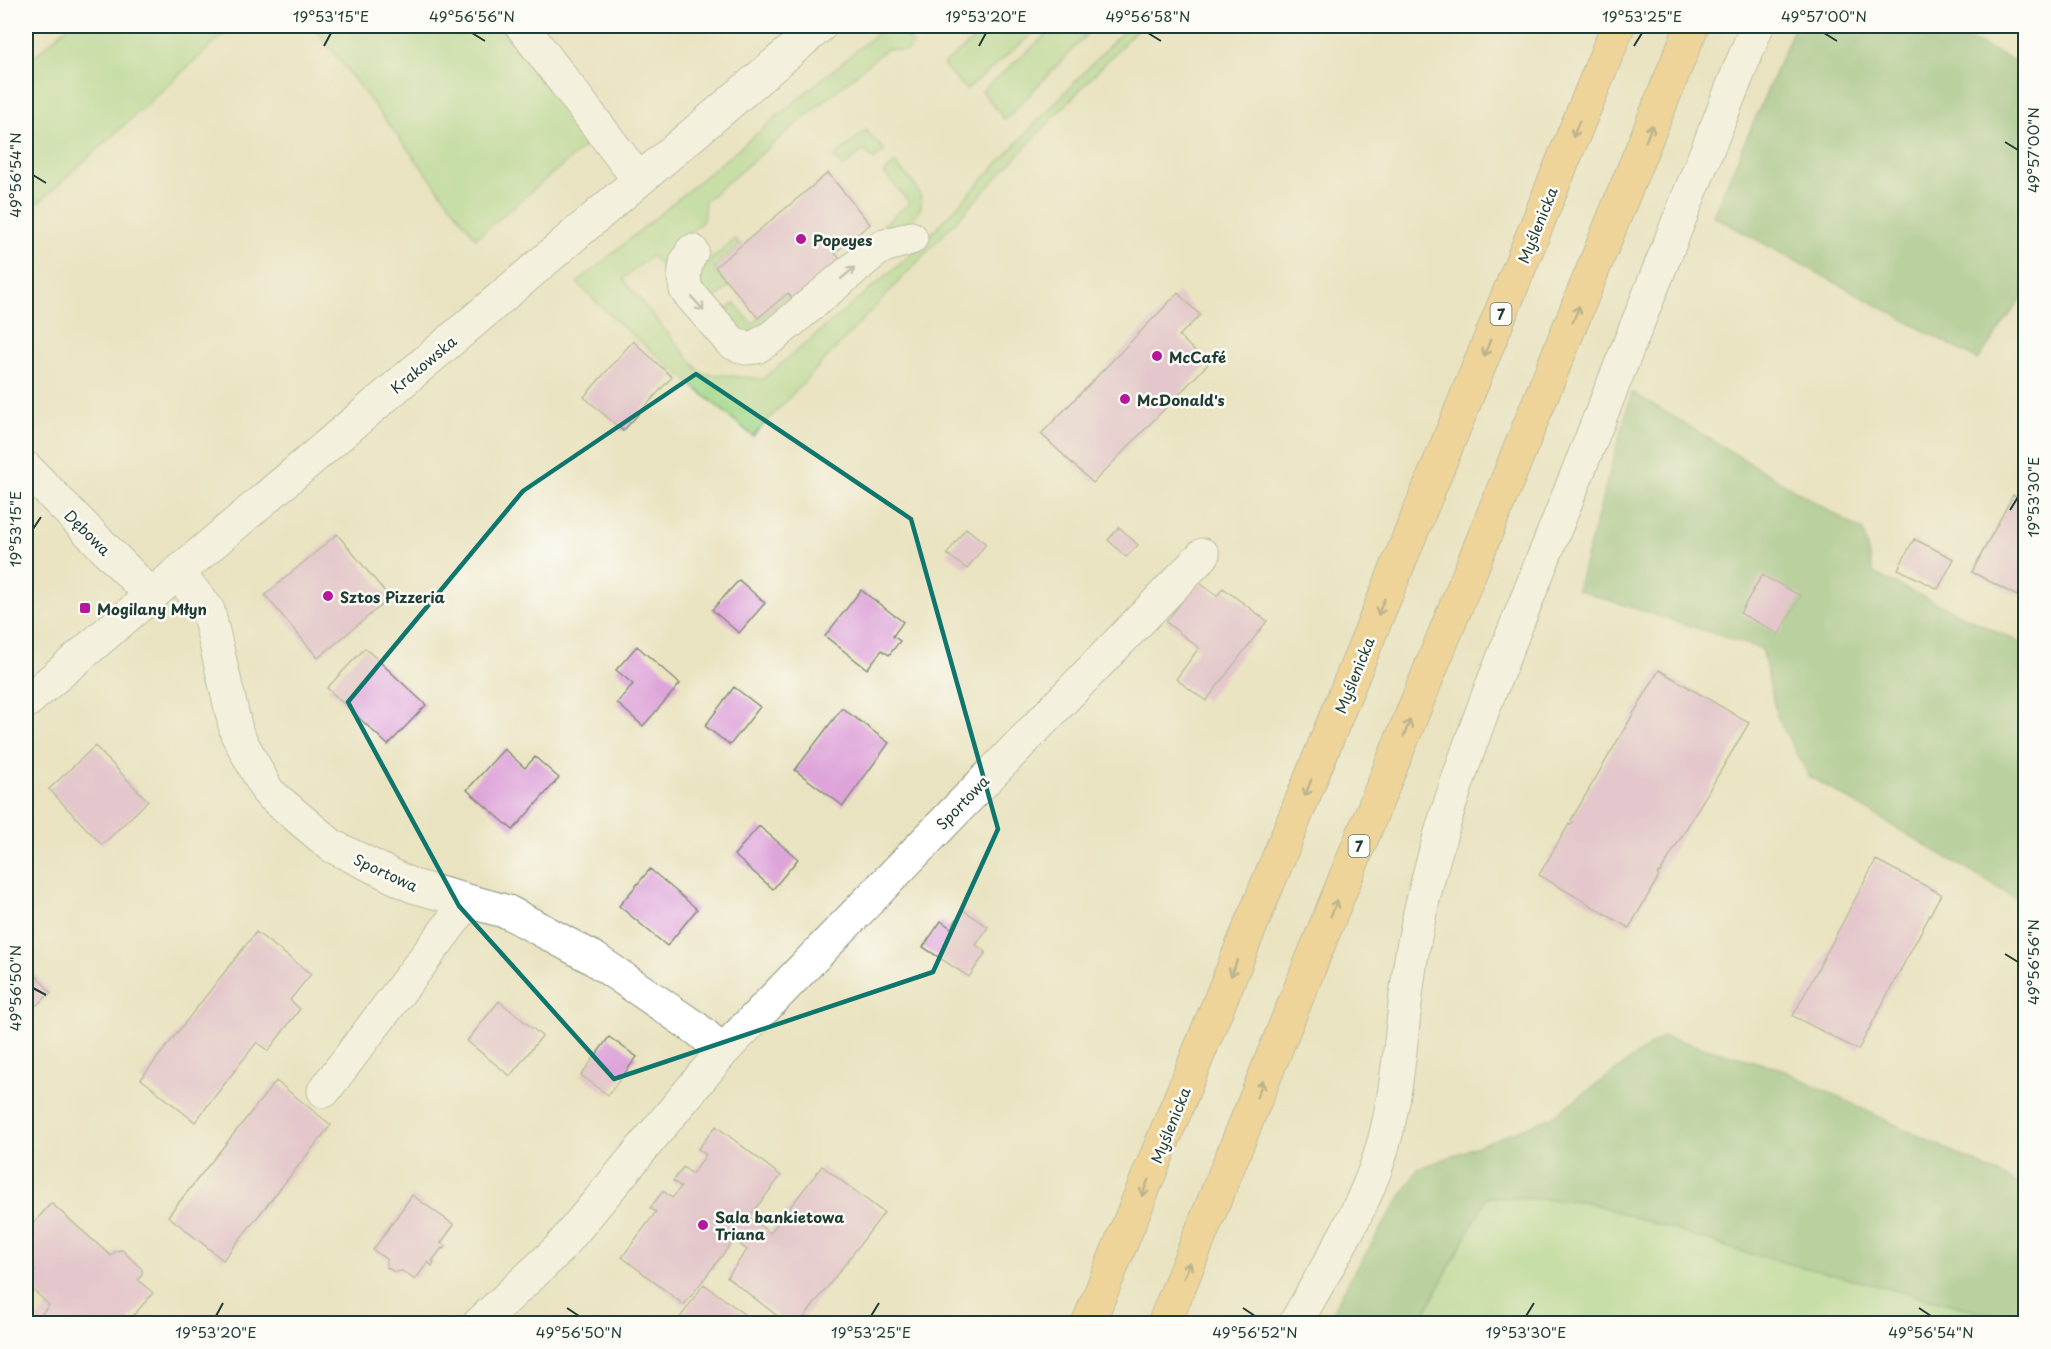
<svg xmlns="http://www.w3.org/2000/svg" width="2051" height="1349" font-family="'Playpen Sans',sans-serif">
	<rect width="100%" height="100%" fill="#fdfcf7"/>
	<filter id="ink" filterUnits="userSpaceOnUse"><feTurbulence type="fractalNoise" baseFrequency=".0167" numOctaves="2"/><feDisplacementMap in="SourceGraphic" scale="12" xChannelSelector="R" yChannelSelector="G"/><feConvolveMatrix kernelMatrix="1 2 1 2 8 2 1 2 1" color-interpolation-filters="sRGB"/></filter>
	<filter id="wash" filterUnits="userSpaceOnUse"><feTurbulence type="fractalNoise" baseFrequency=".008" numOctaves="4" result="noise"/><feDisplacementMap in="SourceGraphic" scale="24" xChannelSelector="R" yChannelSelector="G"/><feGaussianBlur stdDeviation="1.35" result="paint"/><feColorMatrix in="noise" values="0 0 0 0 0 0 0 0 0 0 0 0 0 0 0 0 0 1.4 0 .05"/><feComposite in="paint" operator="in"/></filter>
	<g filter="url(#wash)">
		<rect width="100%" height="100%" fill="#eae3c1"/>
		<path fill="#a1d788" stroke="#608a5e" stroke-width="1.5" d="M 68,26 L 233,26 L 26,214 L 26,64 Z
			M 313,26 L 500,26 L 590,142 L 476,238 Z
			M 886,26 L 900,26 L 898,27 L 913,45 L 906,51 L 886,49 L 705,201 L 703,221 L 672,249 L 663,268 L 651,256 L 623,279 L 701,373 L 763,379 L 913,253 L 1128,26 L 1140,26 L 753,436 L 618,323 L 577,283 Z
			M 910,26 L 936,26 L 921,38 Z
			M 990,26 L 1036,26 L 1039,28 L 966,90 L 943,65 Z
			M 1052,30 L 1087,34 L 1008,117 L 1004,119 L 982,91 Z
			M 866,130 L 885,151 L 874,160 L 864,150 L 843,168 L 834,157 Z
			M 895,163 C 905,175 929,194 919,211 C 915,218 908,223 902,229 L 882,226 L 910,203 L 884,173 Z
			M 735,239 L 741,244 L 714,268 L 729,287 L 710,303 L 698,284 L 701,269 Z
			M 787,295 L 795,305 L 745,334 L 720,316 L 735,303 L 752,324 Z
			M 1487,1197 L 1584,1201 L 1743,1252 L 1986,1313 L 2026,1316 L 2025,1324 L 1419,1324 Z"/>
		<path fill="#80b874" stroke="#507a54" stroke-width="1.5" d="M 1795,26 L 1943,26 L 2025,66 L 2025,293 L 1978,360 L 1713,216 Z
			M 1632,392 L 1863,531 L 1873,573 L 2025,645 L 2025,904 L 1809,776 L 1777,717 L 1762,649 L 1577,590 Z
			M 1663,1036 L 1778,1068 L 2025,1187 L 2025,1316 L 1986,1313 L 1743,1252 L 1584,1201 L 1487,1197 L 1419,1323 L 1327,1323 L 1348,1282 L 1418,1169 L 1552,1117 Z"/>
		<g id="blocks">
			<path fill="#dea4d9" d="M 828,173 L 870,224 L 835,253 L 844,264 L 797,304 L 788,293 L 758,318 L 715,267 Z
				M 1178,293 L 1200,315 L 1179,336 L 1208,364 L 1093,483 L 1041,434 Z
				M 633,341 L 672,377 L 623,431 L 584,397 Z
				M 2013,495 L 2026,502 L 2026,580 L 2017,596 L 1972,572 Z
				M 1119,527 L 1138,545 L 1126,557 L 1108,540 Z
				M 966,528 L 986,544 L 967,569 L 947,554 Z
				M 337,534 L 390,598 L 318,658 L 265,595 Z
				M 1914,539 L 1954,559 L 1938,589 L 1898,569 Z
				M 1762,575 L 1801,596 L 1779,634 L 1740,613 Z
				M 739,580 L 765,603 L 739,633 L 712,610 Z
				M 1197,581 L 1217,596 L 1223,588 L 1267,621 L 1206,701 L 1176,679 L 1199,648 L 1166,622 Z
				M 861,590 L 903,622 L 893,636 L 900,641 L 889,655 L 882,650 L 867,669 L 825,636 Z
				M 637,646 L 680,684 L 643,726 L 617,703 L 633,684 L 616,670 Z
				M 365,648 L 426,705 L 388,745 L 327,688 Z
				M 1659,670 L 1749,723 L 1660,873 L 1658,872 L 1657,874 L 1659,876 L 1629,928 L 1539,875 L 1569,824 L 1571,825 L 1573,822 L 1571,820 Z
				M 734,687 L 760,707 L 730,745 L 705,726 Z
				M 842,708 L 889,743 L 843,806 L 795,770 Z
				M 95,746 L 148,801 L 102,845 L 49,789 Z
				M 504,749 L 525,768 L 535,757 L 559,778 L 513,830 L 467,790 Z
				M 759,826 L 798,859 L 773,889 L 734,855 Z
				M 1876,860 L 1941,894 L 1858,1050 L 1793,1016 Z
				M 650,869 L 697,909 L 667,946 L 619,906 Z
				M 963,910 L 988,927 L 976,945 L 986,952 L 969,977 L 923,947 L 941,921 L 951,928 Z
				M 256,932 L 311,974 L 290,1000 L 300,1009 L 268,1051 L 257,1042 L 195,1122 L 141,1079 Z
				M 26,963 L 51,993 L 26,1014 Z
				M 499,1001 L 542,1036 L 510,1076 L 467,1041 Z
				M 609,1037 L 637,1057 L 608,1095 L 581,1075 Z
				M 276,1081 L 331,1125 L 223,1260 L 168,1216 Z
				M 716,1126 L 781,1176 L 749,1217 L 770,1233 L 822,1166 L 884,1213 L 799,1324 L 788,1324 L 727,1277 L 747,1250 L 734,1240 L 684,1305 L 622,1257 L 656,1212 L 650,1208 L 663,1191 L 672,1198 L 681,1187 L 673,1181 L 683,1167 L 692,1174 L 706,1155 L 698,1149 Z
				M 412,1195 L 454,1225 L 441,1243 L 446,1246 L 444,1249 L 442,1248 L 432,1261 L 434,1262 L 432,1266 L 428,1262 L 415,1280 L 402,1271 L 394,1272 L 387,1267 L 386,1259 L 373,1250 Z
				M 51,1203 L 111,1256 L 116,1251 L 122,1250 L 142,1269 L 142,1275 L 138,1280 L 153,1293 L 126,1324 L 33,1324 L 49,1305 L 26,1283 L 26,1281 L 35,1270 L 26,1261 L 26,1232 Z
				M 704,1284 L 757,1324 L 685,1324 L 679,1319 Z
				M 313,1318 L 320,1324 L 307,1324 Z"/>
		</g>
	</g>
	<g filter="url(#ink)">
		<use href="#blocks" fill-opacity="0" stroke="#84907a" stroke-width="1.5"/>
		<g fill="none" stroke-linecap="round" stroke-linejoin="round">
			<defs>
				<path id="minor" d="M 522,26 L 639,180
					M 692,251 L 686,263 L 684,277 L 686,290 L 731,342 L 745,348 L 756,347 L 772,337 L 875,251 L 884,246 L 911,238
					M 26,468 L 151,595
					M 178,573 L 208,610 L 237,734 L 268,792 L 332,846 L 413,886 L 508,912 L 593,958 L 697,1029 L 723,1051
					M 26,702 L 820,26
					M 324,1091 L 468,901
					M 479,1324 L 558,1250 L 723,1051 L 1203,555
					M 1295,1324 C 1323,1273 1355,1224 1375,1170 C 1400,1103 1400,1028 1411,959 C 1426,869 1456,782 1488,696 L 1757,26"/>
				<path id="highway" d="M 1088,1324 L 1618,26
					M 1164,1324 L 1692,26"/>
			</defs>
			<use href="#minor" stroke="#84907a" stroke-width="35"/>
			<use href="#highway" stroke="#84907a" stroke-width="35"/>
			<use href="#minor" stroke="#fff" stroke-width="33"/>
			<use href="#highway" stroke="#f7c06c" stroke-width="33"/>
		</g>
		<defs><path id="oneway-shaft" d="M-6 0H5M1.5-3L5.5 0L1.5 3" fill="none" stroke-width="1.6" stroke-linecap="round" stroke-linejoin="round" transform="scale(1.5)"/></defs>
		<g stroke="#80784d">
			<use href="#oneway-shaft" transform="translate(1576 129) rotate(112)"/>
			<use href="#oneway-shaft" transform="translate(1649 133) rotate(-68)"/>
			<use href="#oneway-shaft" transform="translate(1576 314) rotate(-68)"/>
			<use href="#oneway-shaft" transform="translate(1487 348) rotate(112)"/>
			<use href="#oneway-shaft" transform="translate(1381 607) rotate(112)"/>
			<use href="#oneway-shaft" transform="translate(1407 728) rotate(-68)"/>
			<use href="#oneway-shaft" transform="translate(1308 788) rotate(112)"/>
			<use href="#oneway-shaft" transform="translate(1334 908) rotate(-68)"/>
			<use href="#oneway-shaft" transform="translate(1234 968) rotate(112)"/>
			<use href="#oneway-shaft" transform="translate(1260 1089) rotate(-68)"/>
			<use href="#oneway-shaft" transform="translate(1145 1188) rotate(112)"/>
			<use href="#oneway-shaft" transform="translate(1187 1270) rotate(-68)"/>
		</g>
		<g stroke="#8f9e9a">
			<use href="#oneway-shaft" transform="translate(848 273) rotate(-40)"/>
			<use href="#oneway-shaft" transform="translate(698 304) rotate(49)"/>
		</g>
	</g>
	<path d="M0 0H2051V1349H0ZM 696,374 L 911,519 L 998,829 L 933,972 L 614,1079 L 459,906 L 348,702 L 523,491 Z" fill="#eae3c1" fill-opacity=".55" fill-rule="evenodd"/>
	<path fill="none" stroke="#0f766e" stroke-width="4.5" stroke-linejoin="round" d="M 696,374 L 911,519 L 998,829 L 933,972 L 614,1079 L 459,906 L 348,702 L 523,491 Z"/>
	<path fill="none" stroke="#1f3d34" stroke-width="2" d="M 472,33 L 485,41M 1148,33 L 1161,41M 1824,33 L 1837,41M 324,46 L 331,33M 979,46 L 986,33M 1634,46 L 1642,33M 2005,142 L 2018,150M 33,175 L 46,183M 2010,510 L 2018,497M 33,529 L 41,517M 2005,954 L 2018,962M 33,988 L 46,995M 567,1308 L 579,1316M 1243,1308 L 1255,1316M 1919,1308 L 1931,1316M 216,1316 L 223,1303M 871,1316 L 879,1303M 1526,1316 L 1534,1303"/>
	<g fill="#b5179e" stroke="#fdfcf7" stroke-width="2">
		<circle cx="801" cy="239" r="6"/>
		<circle cx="1157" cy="356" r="6"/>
		<circle cx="1125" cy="399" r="6"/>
		<circle cx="328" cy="596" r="6"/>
		<rect x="79" y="602" width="12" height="12" rx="3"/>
		<circle cx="703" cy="1225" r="6"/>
	</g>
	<g text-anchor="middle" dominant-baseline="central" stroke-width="5" stroke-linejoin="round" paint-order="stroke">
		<g fill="#fdfcf7" stroke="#62766e" stroke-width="1.5">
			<rect x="1490.5" y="303" width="21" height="22" rx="4.5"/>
			<rect x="1348.5" y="835" width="21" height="22" rx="4.5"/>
		</g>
		<g font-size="14" font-weight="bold" fill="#1f3d34">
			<text x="1501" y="314">7</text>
			<text x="1359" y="846">7</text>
		</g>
		<g font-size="15" fill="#1f3d34" stroke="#fdfcf7">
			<text transform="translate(1537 225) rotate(-68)">Myślenicka</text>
			<text transform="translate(423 364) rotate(-40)">Krakowska</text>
			<text transform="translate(88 532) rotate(45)">Dębowa</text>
			<text transform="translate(1354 675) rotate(-68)">Myślenicka</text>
			<text transform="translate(962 802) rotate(-46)">Sportowa</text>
			<text transform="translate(386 872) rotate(25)">Sportowa</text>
			<text transform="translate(1170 1125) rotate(-68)">Myślenicka</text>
		</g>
		<g font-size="15" font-weight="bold" fill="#1f3d34" stroke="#fdfcf7" text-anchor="start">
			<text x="813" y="239">Popeyes</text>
			<text x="1169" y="356">McCafé</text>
			<text x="1137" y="399">McDonald's</text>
			<text x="340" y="596">Sztos Pizzeria</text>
			<text x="97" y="608">Mogilany Młyn</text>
			<text x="715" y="1216">Sala bankietowa<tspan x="715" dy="17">Triana</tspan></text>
		</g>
	</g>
	<rect width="2051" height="1349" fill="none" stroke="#fdfcf7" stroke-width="66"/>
	<rect x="33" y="33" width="1985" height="1283" fill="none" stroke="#1f3d34" stroke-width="2"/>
	<g font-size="15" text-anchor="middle" fill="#1f3d34">
		<text x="331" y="22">19°53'15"E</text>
		<text x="472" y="22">49°56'56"N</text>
		<text x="986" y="22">19°53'20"E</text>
		<text x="1148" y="22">49°56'58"N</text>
		<text x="1642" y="22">19°53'25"E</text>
		<text x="1824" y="22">49°57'00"N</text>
		<text transform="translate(2034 150) rotate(-90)" y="5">49°57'00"N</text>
		<text transform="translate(16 175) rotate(-90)" y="5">49°56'54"N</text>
		<text transform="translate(2034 497) rotate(-90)" y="5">19°53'30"E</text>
		<text transform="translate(16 529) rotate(-90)" y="5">19°53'15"E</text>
		<text transform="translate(2034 962) rotate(-90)" y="5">49°56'56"N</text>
		<text transform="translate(16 988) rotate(-90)" y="5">49°56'50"N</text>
		<text x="216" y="1338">19°53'20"E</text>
		<text x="579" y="1338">49°56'50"N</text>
		<text x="871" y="1338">19°53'25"E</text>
		<text x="1255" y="1338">49°56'52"N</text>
		<text x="1526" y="1338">19°53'30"E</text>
		<text x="1931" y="1338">49°56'54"N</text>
	</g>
</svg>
